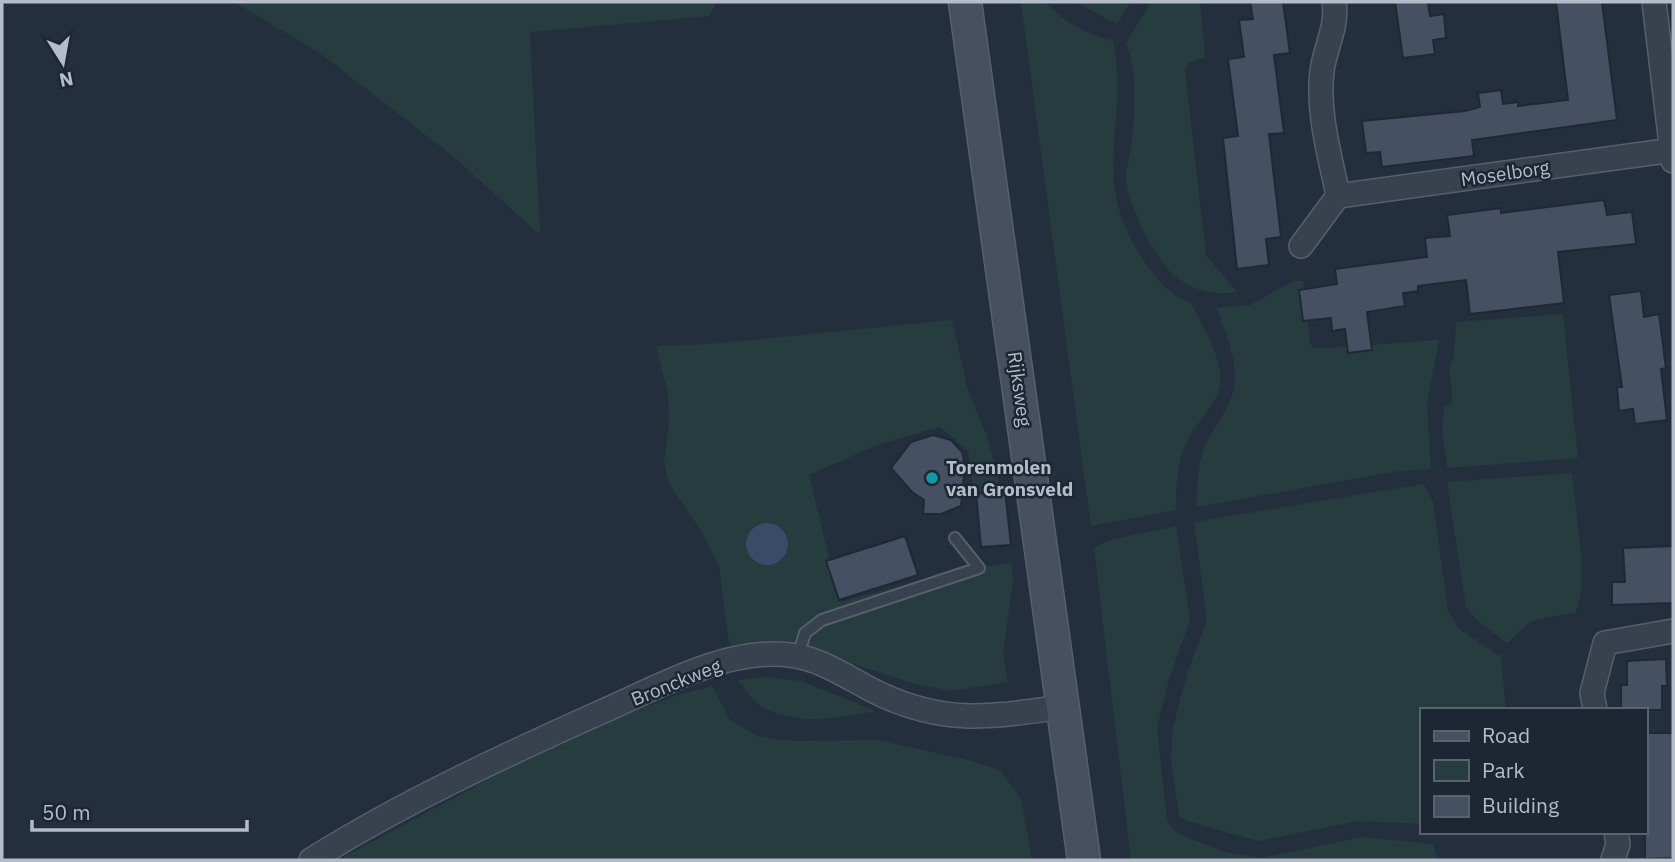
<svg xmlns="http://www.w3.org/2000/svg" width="1675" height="862" font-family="'IBM Plex Sans',sans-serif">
	<rect width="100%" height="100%" fill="#242f3e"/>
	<path fill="#263c3f" d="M 234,2 L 716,2 L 710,16 L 530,32 L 540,235 L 454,157 L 321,54 Z
		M 1021,2 L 1045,2 C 1064,22 1087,34 1113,41 C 1130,126 1087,178 1144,261 C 1158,281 1168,294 1191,303 C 1202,326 1224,359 1220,385 C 1216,407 1196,422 1187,441 C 1177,460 1176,489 1176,510 L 1091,526 Z
		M 1075,2 L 1131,2 L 1117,24 Z
		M 1151,2 L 1200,2 L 1205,57 L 1189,63 L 1185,70 L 1206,255 L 1237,292 C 1215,296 1194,291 1176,277 C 1157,263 1129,206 1126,183 C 1125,169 1131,153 1132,140 C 1135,110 1138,71 1126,43 Z
		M 1293,281 L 1303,281 L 1310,343 L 1314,349 L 1439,340 L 1427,403 L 1431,469 L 1398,471 L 1197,507 C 1197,486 1197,468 1204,449 C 1213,425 1234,407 1235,380 C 1235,354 1226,331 1216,308 L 1250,305 Z
		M 1563,314 L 1578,458 L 1447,468 L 1442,425 L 1445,407 L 1453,402 L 1449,368 L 1454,357 L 1456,322 Z
		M 952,320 L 968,390 L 987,436 L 1002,494 L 974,495 L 968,451 L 940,427 L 877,445 L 809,475 L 840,602 L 962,570 L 1011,563 L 1013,579 L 1003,654 L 1008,682 L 951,691 L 911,683 L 783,641 L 729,645 L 719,566 L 704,535 L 669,484 L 664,462 L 669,423 L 668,393 L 656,346 L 711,344 Z
		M 1572,473 C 1575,513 1589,575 1576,612 L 1531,621 L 1507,643 L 1478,621 L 1466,607 L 1447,482 Z
		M 1424,484 L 1433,502 L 1448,611 L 1459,629 L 1501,657 L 1506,710 L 1421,710 L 1421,824 L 1358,821 L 1258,841 L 1187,821 L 1179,816 L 1171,761 L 1173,727 L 1187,674 L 1207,620 L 1194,522 Z
		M 1176,526 L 1190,620 L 1169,679 L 1157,727 L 1167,820 L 1175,831 L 1186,837 L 1229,853 L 1261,858 L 1362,837 L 1433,844 L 1437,860 L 1131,860 L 1094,548 L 1110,540 Z
		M 762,677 L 802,681 L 876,711 C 839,718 793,727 759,705 C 751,700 744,687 738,680 Z
		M 712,686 L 730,720 L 759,737 L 792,741 L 878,740 L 972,761 L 1001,771 L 1021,799 L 1032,860 L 338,860 L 569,736 L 678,695 Z"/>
	<path fill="#394c67" d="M746 544a21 21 0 1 1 42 0a21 21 0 1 1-42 0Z"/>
	<path fill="#455162" stroke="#1f2835" stroke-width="2" d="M 1250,2 L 1283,2 L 1290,53 L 1274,55 L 1284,133 L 1269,134 L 1281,237 L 1266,239 L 1269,265 L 1237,269 L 1223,138 L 1238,136 L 1228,59 L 1244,57 L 1239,20 L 1253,19 Z
		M 1395,2 L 1428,2 L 1430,16 L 1444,14 L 1446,38 L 1433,40 L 1435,54 L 1403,58 Z
		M 1556,2 L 1602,2 L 1617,120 L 1472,140 L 1474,156 L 1382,167 L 1380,152 L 1366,153 L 1362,121 L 1465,111 L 1480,107 L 1478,93 L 1501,90 L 1503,104 L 1518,102 L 1518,106 L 1568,100 Z
		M 1604,200 L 1607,215 L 1632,212 L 1636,244 L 1558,252 L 1564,303 L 1470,314 L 1466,280 L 1418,286 L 1418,291 L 1403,293 L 1405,306 L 1367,312 L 1372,350 L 1348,353 L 1345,329 L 1332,331 L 1331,318 L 1303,321 L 1299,290 L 1337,284 L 1335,269 L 1427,257 L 1425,238 L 1450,236 L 1447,215 L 1501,208 L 1501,213 Z
		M 1641,291 L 1644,317 L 1659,314 L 1666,368 L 1661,369 L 1667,420 L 1635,424 L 1633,409 L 1619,411 L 1617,387 L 1622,387 L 1609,295 Z
		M 933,435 L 951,440 L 962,452 L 965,466 L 961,506 L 941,514 L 923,514 L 924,500 L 912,492 L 891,468 L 911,442 Z
		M 1005,491 L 1011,545 L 981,547 L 976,494 Z
		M 905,536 L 918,575 L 839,600 L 826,561 Z
		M 1673,546 L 1673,603 L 1612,605 L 1612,582 L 1625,582 L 1623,548 Z
		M 1666,659 L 1667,686 L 1662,686 L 1662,710 L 1621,710 L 1621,685 L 1627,685 L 1627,661 Z
		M 1645,733 L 1673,733 L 1673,858 L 1645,859 Z"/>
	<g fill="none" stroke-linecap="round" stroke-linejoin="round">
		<defs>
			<path id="lane" d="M 798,656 L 805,633 L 822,620 L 979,568 L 955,538"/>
			<path id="street" d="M 1334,2 C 1338,26 1325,48 1322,71 C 1317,113 1330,155 1338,196
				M 1654,2 L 1673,161
				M 1301,246 L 1338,196 L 1673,150
				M 1595,710 L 1592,693 L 1605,643 L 1673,631
				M 311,860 C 402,803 501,757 599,713 C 657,688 726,647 790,655 C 824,659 852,681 882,695 C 950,726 994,716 1064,707
				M 1613,860 L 1618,844 L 1616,832"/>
			<path id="secondary" d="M 965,2 L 1084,860"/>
		</defs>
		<use href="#lane" stroke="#565f6c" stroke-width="14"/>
		<use href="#street" stroke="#565f6c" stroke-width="26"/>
		<use href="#secondary" stroke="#565f6c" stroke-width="35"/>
		<use href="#lane" stroke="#38414e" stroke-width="10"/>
		<use href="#street" stroke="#38414e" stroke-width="23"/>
		<use href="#secondary" stroke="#465061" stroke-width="32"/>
	</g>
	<circle fill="#0f9aa8" stroke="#1d2633" stroke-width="2.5" cx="932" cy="478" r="7"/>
	<g text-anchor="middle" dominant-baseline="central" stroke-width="5" stroke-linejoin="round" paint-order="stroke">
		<g font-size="19" fill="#b4bcc9" stroke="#1d2633">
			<text transform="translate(1505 173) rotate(-8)">Moselborg</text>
			<text transform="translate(1020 389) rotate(82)">Rijksweg</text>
			<text transform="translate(676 682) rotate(-22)">Bronckweg</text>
		</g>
		<g font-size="19" font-weight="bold" fill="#b4bcc9" stroke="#1d2633" text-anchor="start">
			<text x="946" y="467">Torenmolen<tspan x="946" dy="22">van Gronsveld</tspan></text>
		</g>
	</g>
	<rect width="1675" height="862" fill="none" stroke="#b4bcc9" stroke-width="7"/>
	<rect x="1420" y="708" width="228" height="126" fill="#1d2633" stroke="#59626f" stroke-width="2"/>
	<rect x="1434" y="731" width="35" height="10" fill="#465061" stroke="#59626f" stroke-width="2"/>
	<text x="1482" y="743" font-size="21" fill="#b4bcc9">Road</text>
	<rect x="1434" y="760" width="35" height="21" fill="#263c3f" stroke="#59626f" stroke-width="2"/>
	<text x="1482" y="778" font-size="21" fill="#b4bcc9">Park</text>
	<rect x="1434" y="796" width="35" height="21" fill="#455162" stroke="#59626f" stroke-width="2"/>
	<text x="1482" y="813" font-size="21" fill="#b4bcc9">Building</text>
	<g transform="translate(63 63) rotate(169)" stroke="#1d2633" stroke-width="5" paint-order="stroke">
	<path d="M0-5L12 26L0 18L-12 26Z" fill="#b4bcc9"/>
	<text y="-10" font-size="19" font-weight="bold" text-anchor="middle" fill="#b4bcc9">N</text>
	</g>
	<path d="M32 820v10h215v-10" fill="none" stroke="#b4bcc9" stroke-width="3.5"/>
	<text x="42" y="820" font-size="21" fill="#b4bcc9" stroke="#1d2633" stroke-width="5" paint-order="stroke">50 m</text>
</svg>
